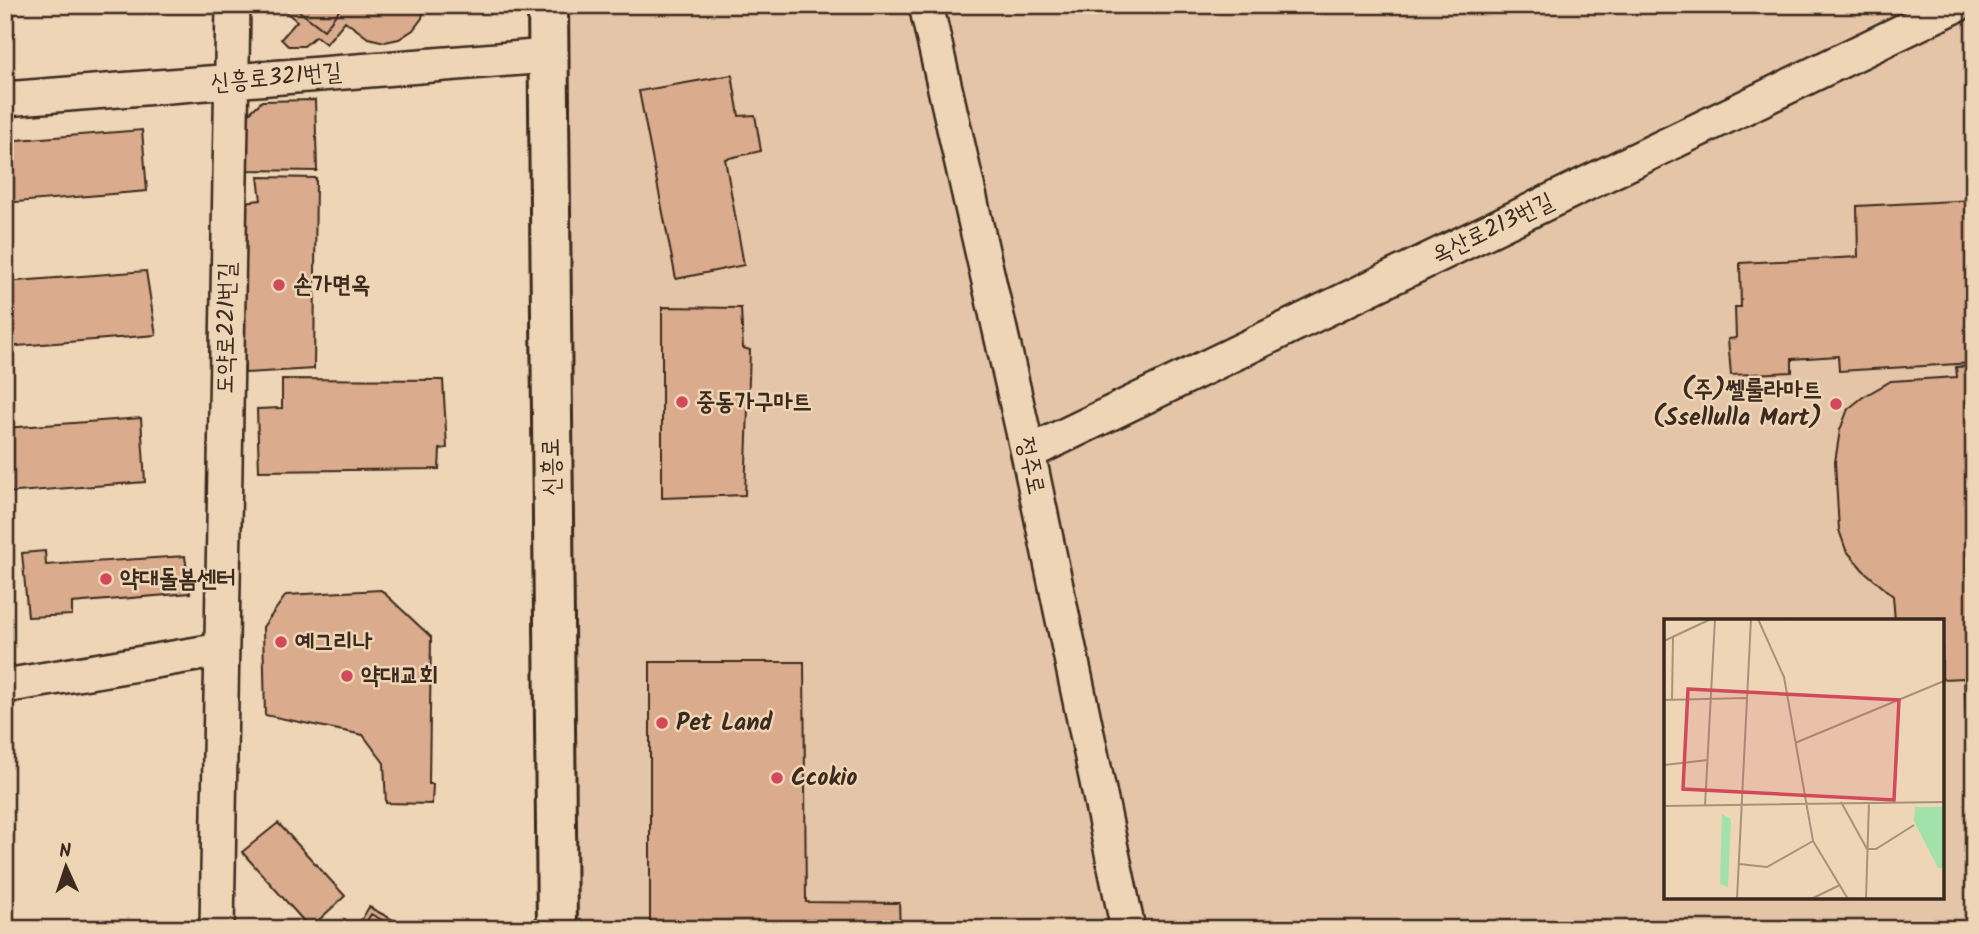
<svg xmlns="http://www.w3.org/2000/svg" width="1979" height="934" font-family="Kalam,'Poor Story',sans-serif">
	<rect width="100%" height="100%" fill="#eed5b6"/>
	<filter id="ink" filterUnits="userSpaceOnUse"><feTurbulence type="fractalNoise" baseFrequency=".0143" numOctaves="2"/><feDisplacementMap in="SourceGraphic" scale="14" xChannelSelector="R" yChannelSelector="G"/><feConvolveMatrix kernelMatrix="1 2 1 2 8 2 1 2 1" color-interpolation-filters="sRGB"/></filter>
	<g filter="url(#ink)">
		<path fill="#e5c5a7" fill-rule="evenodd" d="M 555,5 L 1974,5 L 1974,929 L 558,929 ZM 1666,621 L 1942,621 L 1942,897 L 1666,897 Z"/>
		<path fill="#dbab8d" stroke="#3b2a1e" stroke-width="2" d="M 277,5 L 424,5 L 422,18 L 413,30 L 399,39 L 385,42 L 368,38 L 345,21 L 326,44 L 316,36 L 304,46 L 288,46 L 281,39 L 297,21 Z
			M 291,5 L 343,5 L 324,30 Z
			M 732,75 L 739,116 L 755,115 L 761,151 L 725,159 L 744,265 L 676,279 L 639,91 Z
			M 315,100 L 317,171 L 244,170 L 243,119 L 262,101 Z
			M 142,130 L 147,191 L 5,203 L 5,141 Z
			M 258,177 L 316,178 L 314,369 L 245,373 L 243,202 L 261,200 Z
			M 1974,200 L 1974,363 L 1839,371 L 1838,356 L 1792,359 L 1792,372 L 1731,375 L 1728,339 L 1736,338 L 1735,307 L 1741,307 L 1740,263 L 1858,257 L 1857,206 Z
			M 146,271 L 156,335 L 5,347 L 5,282 Z
			M 662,307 L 741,308 L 743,348 L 750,350 L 745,495 L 662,498 Z
			M 1974,366 L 1974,732 L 1967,733 L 1964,678 L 1942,679 L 1942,621 L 1895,621 L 1893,596 L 1863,570 L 1846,550 L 1839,530 L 1835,462 L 1840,430 L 1848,409 L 1863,397 L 1891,381 L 1957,377 L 1956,367 Z
			M 282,379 L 443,380 L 447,448 L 440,449 L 439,469 L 259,471 L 257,409 L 282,408 Z
			M 141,418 L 145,482 L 5,493 L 5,428 Z
			M 45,551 L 46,565 L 185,556 L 190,593 L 72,603 L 72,615 L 28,617 L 22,553 Z
			M 381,590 L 431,637 L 429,784 L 433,784 L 432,804 L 386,803 L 384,763 L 363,735 L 265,715 L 263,627 L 286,595 Z
			M 650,662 L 804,662 L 806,902 L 899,903 L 900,929 L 650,929 Z
			M 278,823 L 345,896 L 310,928 L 242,852 Z
			M 369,907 L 410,929 L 356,929 Z
			M 371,914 L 398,929 L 362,929 Z"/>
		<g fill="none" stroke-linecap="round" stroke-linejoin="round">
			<defs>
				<path id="minor" d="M 926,5 L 1028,453 L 1128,929
					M 5,99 L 547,56
					M 1028,453 L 1957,5
					M 5,686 L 221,650
					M 217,929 L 233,5"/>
				<path id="tertiary" d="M 548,5 L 557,929"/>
			</defs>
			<use href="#minor" stroke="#3b2a1e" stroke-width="38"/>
			<use href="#tertiary" stroke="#3b2a1e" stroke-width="44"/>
			<use href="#minor" stroke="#eed5b6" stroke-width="33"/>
			<use href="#tertiary" stroke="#eed5b6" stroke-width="38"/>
		</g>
	</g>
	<g fill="#d1495b" stroke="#eed5b6" stroke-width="2.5">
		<circle cx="279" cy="285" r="7"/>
		<circle cx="682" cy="402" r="7"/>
		<circle cx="1836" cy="404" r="7"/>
		<circle cx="106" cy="579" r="7"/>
		<circle cx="281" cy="642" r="7"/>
		<circle cx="347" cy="676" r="7"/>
		<circle cx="662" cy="723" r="7"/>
		<circle cx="777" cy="778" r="7"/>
	</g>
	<g text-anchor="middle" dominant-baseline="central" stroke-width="5" stroke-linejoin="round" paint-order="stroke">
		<g font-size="24" fill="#3b2a1e" stroke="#eed5b6">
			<text transform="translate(276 78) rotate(-5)">신흥로321번길</text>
			<text transform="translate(1493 229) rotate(-26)">옥산로213번길</text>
			<text transform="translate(227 328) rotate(-89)">도약로221번길</text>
			<text transform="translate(1030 466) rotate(78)">정주로</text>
			<text transform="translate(552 467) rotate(-91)">신흥로</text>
		</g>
		<g font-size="24" font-weight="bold" fill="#3b2a1e" stroke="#eed5b6" text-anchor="start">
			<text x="293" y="285">손가면옥</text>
			<text x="1822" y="390" text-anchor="end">(주)쎌룰라마트<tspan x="1822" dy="28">(Ssellulla Mart)</tspan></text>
			<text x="696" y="402">중동가구마트</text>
			<text x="120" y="579">약대돌봄센터</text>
			<text x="295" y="642">예그리나</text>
			<text x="361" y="676">약대교회</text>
			<text x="676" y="723">Pet Land</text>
			<text x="791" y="778">Ccokio</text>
		</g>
	</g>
	<g transform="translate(1664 619)">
		<rect width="280" height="280" fill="#eed5b6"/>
		<path d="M 251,188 L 280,188 L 280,249 L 274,249 L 250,202 ZM 58,195 L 67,200 L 64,268 L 56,265 Z" fill="#a2e1a9"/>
		<path fill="none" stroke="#a69179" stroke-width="2" d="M 94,0 L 120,58 L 149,222 L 184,280M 0,22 L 47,0M 0,81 L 82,79M 8,81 L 9,18M 131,124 L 280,62M 0,146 L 44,141M 177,183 L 203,230 L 212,230 L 250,206M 0,187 L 280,183M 41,187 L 51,0M 75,245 L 103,248 L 149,222M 73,280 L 87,0M 147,280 L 176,266M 202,280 L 205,183"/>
		<path fill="#d1495b" fill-opacity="0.15" stroke="#d1495b" stroke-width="3.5" d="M 24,70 L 235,81 L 230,181 L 19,170 Z"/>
		<rect width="280" height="280" fill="none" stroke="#3b2a1e" stroke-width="3.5"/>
	</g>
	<rect width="1979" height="934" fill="none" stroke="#eed5b6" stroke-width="28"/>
	<rect x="14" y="14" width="1951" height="906" fill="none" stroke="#3b2a1e" stroke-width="2.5" filter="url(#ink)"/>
	<g transform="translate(66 867) rotate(357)" stroke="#eed5b6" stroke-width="5" paint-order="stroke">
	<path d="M0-5L12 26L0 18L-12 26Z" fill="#3b2a1e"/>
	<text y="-10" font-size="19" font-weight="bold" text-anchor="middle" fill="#3b2a1e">N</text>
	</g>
</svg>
